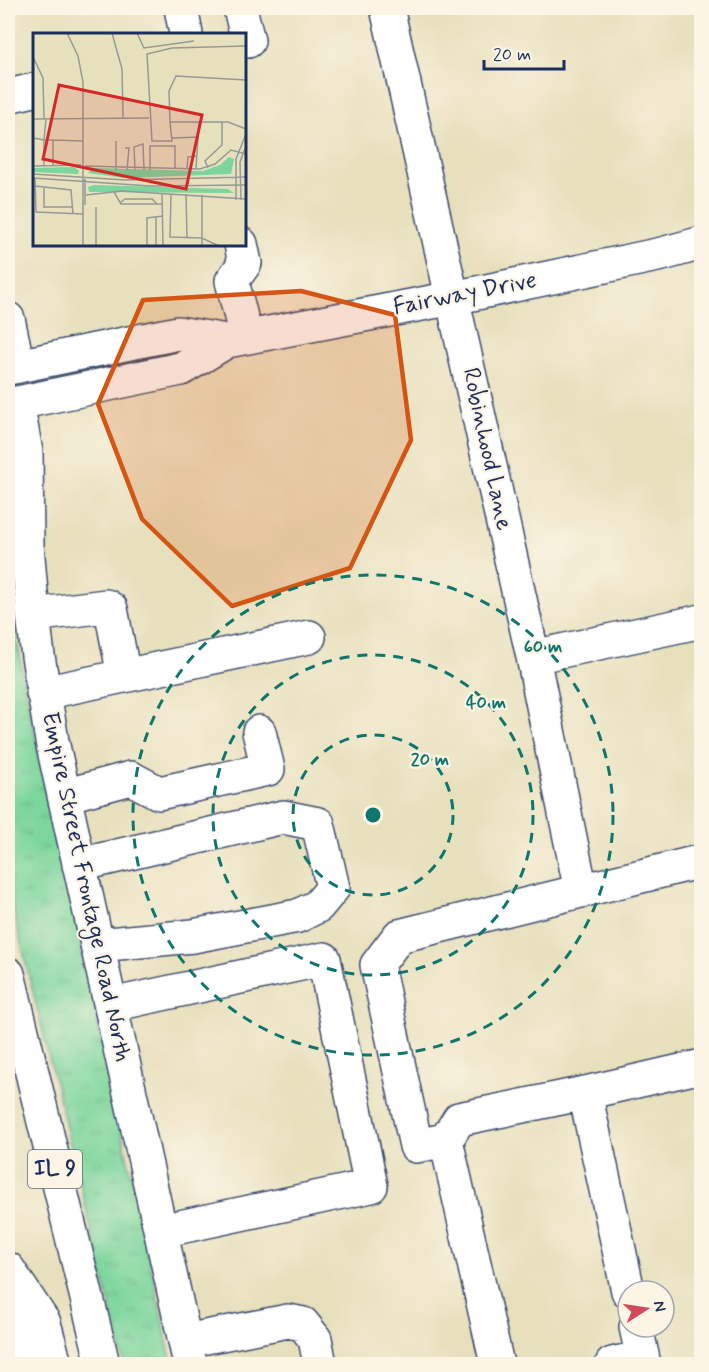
<svg xmlns="http://www.w3.org/2000/svg" width="709" height="1372" font-family="Mynerve,sans-serif">
	<defs>
		<pattern id="grass-tufts" width="24" height="20" patternUnits="userSpaceOnUse" patternTransform="scale(1.5)"><rect width="24" height="20" fill="#7bd59c"/><path d="M3 7l-1-3M5 7V3M7 7l1-3M15 17l-1-3M17 17v-4M19 17l1-3" fill="none" stroke="#6ab789"/></pattern>
	</defs>
	<rect width="100%" height="100%" fill="#fcf5e5"/>
	<filter id="ink" filterUnits="userSpaceOnUse"><feTurbulence type="fractalNoise" baseFrequency=".0167" numOctaves="2"/><feDisplacementMap in="SourceGraphic" scale="12" xChannelSelector="R" yChannelSelector="G"/><feConvolveMatrix kernelMatrix="1 2 1 2 8 2 1 2 1" color-interpolation-filters="sRGB"/></filter>
	<filter id="wash" filterUnits="userSpaceOnUse"><feTurbulence type="fractalNoise" baseFrequency=".008" numOctaves="4" result="noise"/><feDisplacementMap in="SourceGraphic" scale="24" xChannelSelector="R" yChannelSelector="G"/><feGaussianBlur stdDeviation="1.35" result="paint"/><feColorMatrix in="noise" values="0 0 0 0 0 0 0 0 0 0 0 0 0 0 0 0 0 1.4 0 .05"/><feComposite in="paint" operator="in"/></filter>
	<g filter="url(#wash)">
		<rect width="100%" height="100%" fill="#e7e0bd"/>
		<path fill="url(#grass-tufts)" stroke="#4b827d" stroke-width="1.5" d="M 8,472 L 12,492 L 14,621 L 26,692 L 172,1364 L 124,1364 L 8,890 Z"/>
	</g>
	<g filter="url(#ink)">
		<g fill="none" stroke-linecap="round" stroke-linejoin="round">
			<defs>
				<path id="minor" d="M 181,8 L 186,34
					M 240,8 L 248,41
					M 387,8 L 533,657 L 581,891
					M 8,96 L 34,90
					M 241,244 L 245,263 L 232,281 L 246,337
					M 8,319 L 18,366
					M 17,403 L 26,452 L 27,546 L 33,615 L 38,656 L 52,741 L 190,1364
					M 33,615 L 106,606 L 111,609 L 124,676
					M 533,657 L 702,621
					M 43,693 L 309,637
					M 64,796 L 131,778 L 159,793 L 268,769 L 259,732
					M 79,865 L 283,817 L 318,824 L 333,888 L 318,906 L 298,916 L 193,936 L 97,945
					M 111,1005 L 324,959 L 371,1186 L 161,1231
					M 585,1093 L 702,1066
					M 446,1140 L 497,1364
					M 628,1291 L 585,1093 L 459,1119 L 446,1140 L 416,1146 L 377,965 L 399,936 L 702,861
					M 636,1327 L 644,1364
					M 185,1341 L 288,1321 L 303,1324 L 315,1339 L 320,1364
					M 612,1364 L 642,1357"/>
				<path id="major" d="M 8,368 L 178,333 L 227,341
					M 8,405 L 181,369 L 227,341 L 453,298 L 662,254 L 702,243
					M 8,974 L 103,1364
					M 8,1269 L 44,1323 L 55,1364
					M 10,1284 L 28,1364"/>
			</defs>
			<use href="#minor" stroke="#3a4a6c" stroke-width="36"/>
			<use href="#major" stroke="#3a4a6c" stroke-width="36"/>
			<use href="#minor" stroke="#fff" stroke-width="33"/>
			<use href="#major" stroke="#fff" stroke-width="33"/>
		</g>
	</g>
	<path fill="#d45514" fill-opacity="0.2" stroke="#d45514" stroke-width="4.5" stroke-linejoin="round" d="M 301,291 L 395,315 L 411,440 L 350,568 L 232,606 L 142,519 L 98,404 L 143,300 Z"/>
	<g fill="none" stroke="#0f766e" stroke-width="3" stroke-dasharray="10 8">
		<circle cx="373" cy="815" r="80"/>
		<circle cx="373" cy="815" r="160"/>
		<circle cx="373" cy="815" r="240"/>
	</g>
	<g text-anchor="middle" dominant-baseline="central" stroke-width="4.5" stroke-linejoin="round" paint-order="stroke">
		<rect fill="#fcf5e5" stroke="#5e6a86" stroke-width="1.5" x="28" y="1150" width="54" height="38" rx="4.5"/>
		<g font-size="22" font-weight="bold" fill="#1b2f5e">
			<text x="55" y="1169">IL 9</text>
		</g>
		<g font-size="24" fill="#1b2f5e" stroke="#fcf5e5">
			<text transform="translate(465 294) rotate(-11)">Fairway Drive</text>
			<text transform="translate(487 449) rotate(78)">Robinhood Lane</text>
			<text transform="translate(86 887) rotate(78)">Empire Street Frontage Road North</text>
		</g>
	</g>
	<g transform="translate(33 33)">
		<rect width="213" height="213" fill="#e7e0bd"/>
		<path d="M 196,124 L 201,126 L 198,141 L 91,145 L 55,140 L 60,135 L 170,138 L 187,132 ZM 40,134 L 46,137 L 45,141 L 0,139 L 0,135 ZM 61,152 L 195,156 L 201,160 L 56,159 L 55,154 Z" fill="#7bd59c"/>
		<path fill="none" stroke="#959997" stroke-width="1.5" d="M 34,0 L 45,23 L 50,49 L 50,213M 79,0 L 89,36 L 90,85M 104,0 L 111,15 L 161,8M 213,13 L 139,15 L 114,21 L 119,108 L 139,108 L 137,89 L 195,89 L 213,96M 0,24 L 10,45 L 11,86M 0,86 L 116,85M 13,86 L 11,107 L 20,107M 137,89 L 136,58 L 143,43 L 213,47M 0,105 L 11,107 L 11,133M 139,105 L 166,104M 92,115 L 96,115 L 94,137M 0,133 L 48,132M 20,133 L 20,107 L 50,108M 52,133 L 167,136 L 182,131 L 198,117 L 213,121M 175,135 L 172,128 L 189,112 L 189,89M 154,136 L 155,124 L 164,123M 163,136 L 166,89M 83,137 L 83,108M 102,137 L 101,114 L 110,111 L 111,137M 117,137 L 117,113 L 142,113 L 142,136M 0,141 L 92,147 L 213,144M 0,145 L 117,153 L 213,152M 2,146 L 3,179 L 50,181M 2,153 L 38,157 L 40,181M 81,159 L 88,171 L 129,171M 129,160 L 130,213M 138,161 L 137,204 L 169,205 L 186,213M 153,161 L 154,204M 53,162 L 89,158 L 213,166M 169,162 L 169,213M 203,167 L 203,126 L 213,101M 208,167 L 207,129 L 213,113M 87,170 L 92,166 L 119,166 L 124,171M 52,172 L 52,146M 11,174 L 40,174M 11,175 L 11,155M 63,213 L 63,174M 114,213 L 114,185 L 130,183M 123,213 L 123,183"/>
		<path fill="#d62828" fill-opacity="0.15" stroke="#d62828" stroke-width="3" d="M 26,52 L 169,82 L 153,156 L 10,126 Z"/>
		<rect width="213" height="213" fill="none" stroke="#1b2f5e" stroke-width="3"/>
	</g>
	<circle cx="373" cy="815" r="9" fill="#0f766e" stroke="#fcf5e5" stroke-width="3"/>
	<g font-size="18" text-anchor="middle" font-weight="bold" fill="#0f766e" stroke="#fcf5e5" stroke-width="4.5" stroke-linejoin="round" paint-order="stroke">
		<text x="543" y="652">60 m</text>
		<text x="486" y="708">40 m</text>
		<text x="430" y="765">20 m</text>
	</g>
	<rect width="709" height="1372" fill="none" stroke="#fcf5e5" stroke-width="30"/>
	<g transform="translate(646 1309) rotate(78)"><circle r="28" fill="#fcf5e5" stroke="#a2a6af" stroke-width="1.5"/>
	<path d="M0-4.5L10 22L0 15L-10 22Z" fill="#d1495b"/>
	<text y="-9" font-size="16" font-weight="bold" text-anchor="middle" fill="#1b2f5e">N</text>
	</g>
	<path d="M484 60v9h80v-9" fill="none" stroke="#1b2f5e" stroke-width="3"/>
	<text x="493" y="60" font-size="18" fill="#1b2f5e" stroke="#fcf5e5" stroke-width="4.5" paint-order="stroke">20 m</text>
</svg>
